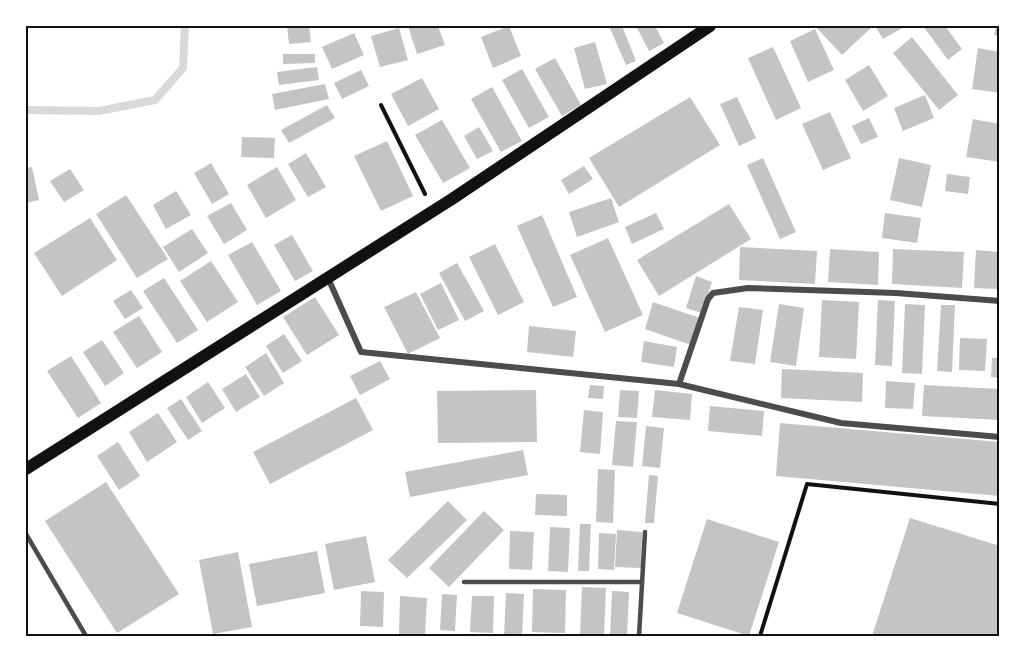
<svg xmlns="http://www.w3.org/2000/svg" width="1025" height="662" font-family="'DM Sans',sans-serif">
	<rect width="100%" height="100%" fill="#fff"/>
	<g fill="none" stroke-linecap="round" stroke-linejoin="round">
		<path stroke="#d9d9d9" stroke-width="8" d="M 26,110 L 99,111 L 155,100 L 183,68 L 185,26"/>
	</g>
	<path fill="#c4c4c4" d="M 287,26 L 309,26 L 311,42 L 289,44 Z
		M 408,26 L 438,26 L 445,45 L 417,54 Z
		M 509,26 L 521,56 L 493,68 L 481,37 Z
		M 609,26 L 622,26 L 636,61 L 626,65 Z
		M 636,26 L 655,26 L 664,43 L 649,51 Z
		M 815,26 L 869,26 L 871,28 L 842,55 Z
		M 875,26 L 906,26 L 883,39 Z
		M 923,26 L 945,26 L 962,49 L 948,60 Z
		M 996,26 L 1000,26 L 1000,36 L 994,35 Z
		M 399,28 L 408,60 L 380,67 L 371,36 Z
		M 815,29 L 834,70 L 808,82 L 790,41 Z
		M 354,33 L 364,55 L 332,69 L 322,47 Z
		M 912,37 L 958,95 L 939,110 L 893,53 Z
		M 595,42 L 607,84 L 585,89 L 574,48 Z
		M 773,47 L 801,108 L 776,120 L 748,58 Z
		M 978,48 L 1000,52 L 1000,93 L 972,89 Z
		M 283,54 L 315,54 L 315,63 L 283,64 Z
		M 555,58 L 581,105 L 562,116 L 535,69 Z
		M 869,65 L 888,96 L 863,111 L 845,80 Z
		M 317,67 L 319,80 L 279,85 L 277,72 Z
		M 522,69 L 549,117 L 529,128 L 502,80 Z
		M 361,70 L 369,86 L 342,99 L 334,83 Z
		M 422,78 L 439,109 L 408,126 L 391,94 Z
		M 325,84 L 329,99 L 275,110 L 272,94 Z
		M 492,87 L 522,141 L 501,152 L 471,99 Z
		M 925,95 L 934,118 L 903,131 L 894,108 Z
		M 690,97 L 720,145 L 619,207 L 589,158 Z
		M 737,97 L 756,138 L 739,146 L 720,104 Z
		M 327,105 L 335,118 L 289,143 L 281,130 Z
		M 830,112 L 851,158 L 823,170 L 802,124 Z
		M 869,118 L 878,137 L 861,144 L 852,126 Z
		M 973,119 L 1000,124 L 1000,162 L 966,157 Z
		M 442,120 L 470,168 L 443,183 L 415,135 Z
		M 479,127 L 493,151 L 477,159 L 464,136 Z
		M 242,137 L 275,138 L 274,158 L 241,157 Z
		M 387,141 L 413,196 L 381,211 L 354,156 Z
		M 306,153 L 326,187 L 308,197 L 288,164 Z
		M 763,158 L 796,232 L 780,239 L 747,165 Z
		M 899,158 L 931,165 L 922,207 L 890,200 Z
		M 211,163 L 229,194 L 212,204 L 194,173 Z
		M 584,166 L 593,179 L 569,194 L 561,180 Z
		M 32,167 L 39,200 L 26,203 L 26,168 Z
		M 277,167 L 296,200 L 266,218 L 247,185 Z
		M 70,169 L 84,190 L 64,202 L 50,181 Z
		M 947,174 L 970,177 L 968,194 L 945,191 Z
		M 176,191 L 191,215 L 166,229 L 153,205 Z
		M 126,195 L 168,259 L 137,278 L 96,214 Z
		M 611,198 L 619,222 L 577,237 L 569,212 Z
		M 231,203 L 247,230 L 224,244 L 207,216 Z
		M 729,204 L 751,239 L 659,296 L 637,260 Z
		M 656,213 L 664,229 L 632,244 L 625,227 Z
		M 885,213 L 921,218 L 917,243 L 882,238 Z
		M 542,215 L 577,297 L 553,307 L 517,226 Z
		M 90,218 L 117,260 L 62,296 L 34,253 Z
		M 192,229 L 208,253 L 179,272 L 163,247 Z
		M 292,235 L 313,271 L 295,281 L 274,245 Z
		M 608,238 L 643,315 L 605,332 L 570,255 Z
		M 252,242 L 281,291 L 257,305 L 228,255 Z
		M 495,244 L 524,302 L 498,315 L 469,257 Z
		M 740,247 L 817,251 L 815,284 L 739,280 Z
		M 830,249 L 879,252 L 878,285 L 828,282 Z
		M 893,249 L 964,252 L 962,288 L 892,284 Z
		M 976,250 L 1000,252 L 999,289 L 974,288 Z
		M 211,261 L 238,302 L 207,322 L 180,281 Z
		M 457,263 L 484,311 L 465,321 L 439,273 Z
		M 696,276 L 712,282 L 702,313 L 686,308 Z
		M 164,278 L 198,330 L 177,343 L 143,291 Z
		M 441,283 L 459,320 L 438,330 L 420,294 Z
		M 131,290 L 143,308 L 125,319 L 113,301 Z
		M 416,292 L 440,338 L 408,354 L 384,307 Z
		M 315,297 L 339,335 L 307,355 L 283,317 Z
		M 822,300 L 859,302 L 856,359 L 819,357 Z
		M 878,300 L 895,301 L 892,366 L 875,365 Z
		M 653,302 L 700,318 L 691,345 L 645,329 Z
		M 779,304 L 804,308 L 796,366 L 770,362 Z
		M 905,304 L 925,305 L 922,374 L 902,373 Z
		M 941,305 L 955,305 L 952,372 L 937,371 Z
		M 739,307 L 763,310 L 755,364 L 730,361 Z
		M 139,316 L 162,352 L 137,368 L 113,332 Z
		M 529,326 L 576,331 L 573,357 L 527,352 Z
		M 284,334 L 302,361 L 283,373 L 266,346 Z
		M 960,338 L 987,339 L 985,371 L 959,370 Z
		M 102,340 L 124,373 L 105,386 L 83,352 Z
		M 644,341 L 677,347 L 674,367 L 641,362 Z
		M 266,353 L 284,383 L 264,396 L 245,367 Z
		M 71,356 L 101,403 L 78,418 L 47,371 Z
		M 992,358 L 1000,358 L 1000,378 L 991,377 Z
		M 380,361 L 390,379 L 360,395 L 350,376 Z
		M 782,369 L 863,373 L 862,402 L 781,398 Z
		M 246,374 L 260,397 L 236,412 L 222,389 Z
		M 886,381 L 915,383 L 913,409 L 885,408 Z
		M 208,382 L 225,408 L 202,423 L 186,397 Z
		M 590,385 L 604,386 L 603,399 L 588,398 Z
		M 924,385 L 1000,389 L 1000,420 L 922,416 Z
		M 536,390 L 537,442 L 438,443 L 437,391 Z
		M 620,390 L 639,391 L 637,418 L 618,417 Z
		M 655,390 L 692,394 L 690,420 L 652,417 Z
		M 356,398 L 373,430 L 270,484 L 253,452 Z
		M 181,399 L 202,431 L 188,440 L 167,408 Z
		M 710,406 L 764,411 L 762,436 L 708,431 Z
		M 584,410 L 603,412 L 600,454 L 580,452 Z
		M 158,413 L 177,442 L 147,462 L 129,432 Z
		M 616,421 L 637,422 L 633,467 L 612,465 Z
		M 780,423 L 1000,442 L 1000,496 L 776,476 Z
		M 646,426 L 664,428 L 660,468 L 642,466 Z
		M 118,442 L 140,476 L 119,490 L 97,456 Z
		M 523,450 L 528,475 L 410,497 L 405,472 Z
		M 598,469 L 615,470 L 613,523 L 596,522 Z
		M 649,475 L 658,476 L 654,523 L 645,523 Z
		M 106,482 L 179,594 L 117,633 L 45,521 Z
		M 536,494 L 567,495 L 567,516 L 535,515 Z
		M 448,501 L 467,520 L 407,578 L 388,560 Z
		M 484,511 L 504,530 L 449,587 L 429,568 Z
		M 910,518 L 1000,546 L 1000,636 L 872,636 Z
		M 707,519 L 779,542 L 749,636 L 677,613 Z
		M 580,524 L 591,524 L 589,571 L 578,571 Z
		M 550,527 L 570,528 L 568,572 L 548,571 Z
		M 617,530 L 642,532 L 641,568 L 615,567 Z
		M 510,531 L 534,532 L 532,570 L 509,569 Z
		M 599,533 L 616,534 L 614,570 L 598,569 Z
		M 366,536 L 375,582 L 334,590 L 325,544 Z
		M 317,551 L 325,593 L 257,606 L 249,564 Z
		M 238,552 L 252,627 L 213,634 L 199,560 Z
		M 582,587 L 606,588 L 604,636 L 580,636 Z
		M 533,589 L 566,590 L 565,633 L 532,632 Z
		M 361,591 L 384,592 L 383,627 L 360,626 Z
		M 612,591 L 629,592 L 627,636 L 610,636 Z
		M 506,593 L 524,594 L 522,636 L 504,636 Z
		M 442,594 L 457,595 L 455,631 L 440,630 Z
		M 400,596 L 427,598 L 425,635 L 399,634 Z
		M 472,596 L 494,596 L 493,633 L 470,632 Z"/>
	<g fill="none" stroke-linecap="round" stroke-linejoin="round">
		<path stroke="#111" stroke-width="4" d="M 381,105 L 425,194
			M 760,636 L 807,484 L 1000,504"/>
		<path stroke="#4c4c4c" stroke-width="4.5" d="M 26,534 L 86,636
			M 464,582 L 640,582
			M 639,636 L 645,532"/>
		<path stroke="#4c4c4c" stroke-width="6" d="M 328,278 L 361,352 L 679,384 L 841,423 L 1000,437
			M 679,384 L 708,299 L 713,293 L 748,288 L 896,293 L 1000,301"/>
		<path stroke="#111" stroke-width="12" d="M 26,469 L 452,199 L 710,26"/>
	</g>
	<rect width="1025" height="662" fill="none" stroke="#ffffff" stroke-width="54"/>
	<rect x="27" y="27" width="971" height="608" fill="none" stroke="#111" stroke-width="2"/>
</svg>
